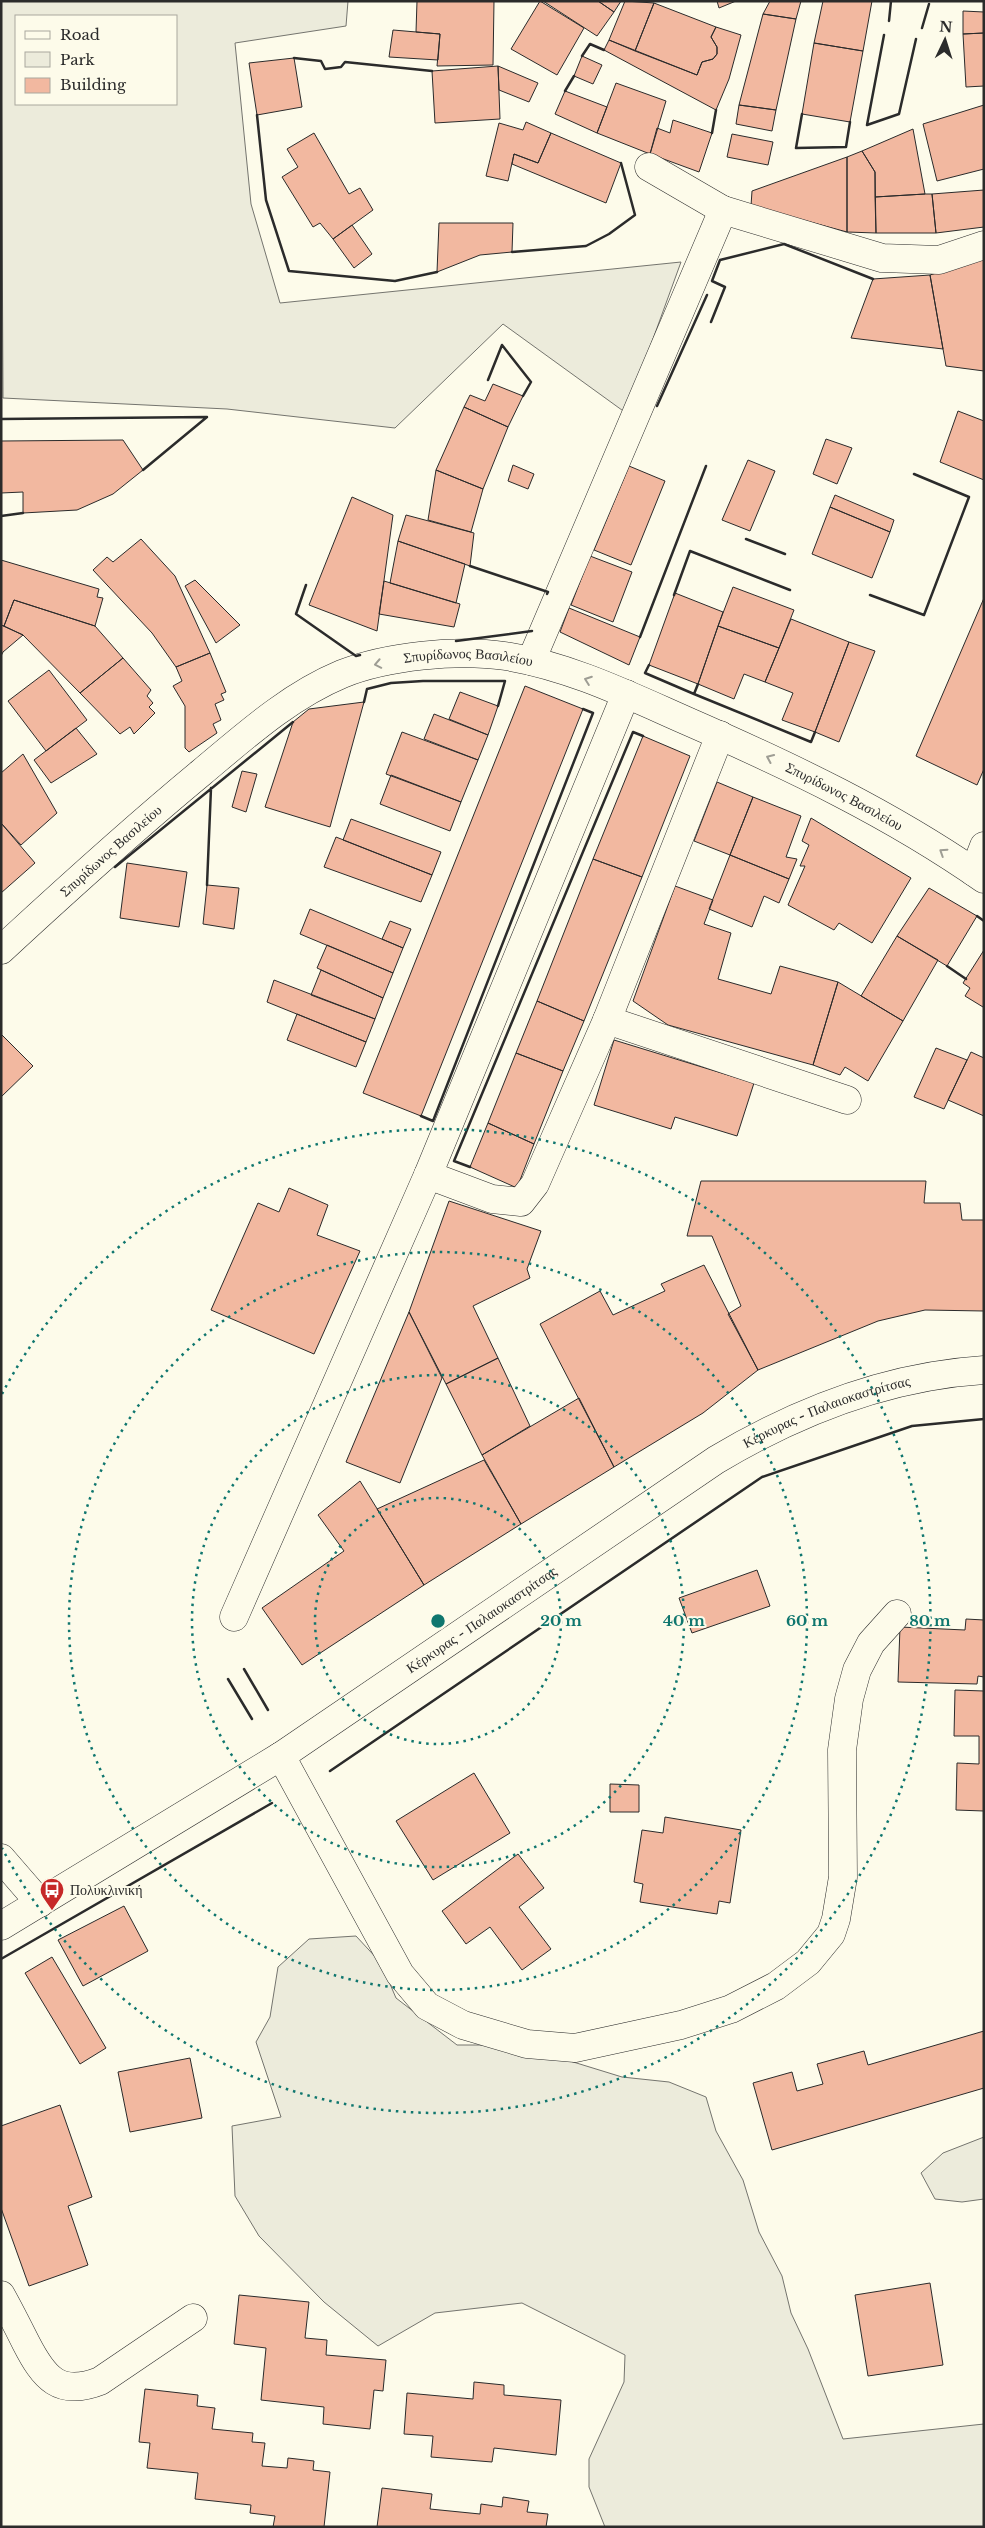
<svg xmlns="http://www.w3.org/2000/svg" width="985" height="2528" font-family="'Libre Baskerville',serif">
	<rect width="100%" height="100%" fill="#fdfbea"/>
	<path fill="#ecebdb" stroke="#74746e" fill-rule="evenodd" d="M 1,1 L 348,1 L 346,26 L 235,43 L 251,204 L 280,303 L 681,262 L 626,413 L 503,324 L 395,428 L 227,409 L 3,398 ZM 16,16 L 176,16 L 176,104 L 16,104 Z
		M 356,1936 L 381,1963 L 396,1998 L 457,2045 L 518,2045 L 622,2077 L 669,2082 L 706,2097 L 716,2131 L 743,2180 L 759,2232 L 782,2276 L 791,2313 L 808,2349 L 843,2439 L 984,2424 L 984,2527 L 605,2527 L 589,2487 L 589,2459 L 624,2382 L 625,2355 L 522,2303 L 435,2313 L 378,2346 L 324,2302 L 259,2236 L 235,2196 L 232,2126 L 281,2117 L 256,2042 L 270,2017 L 278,1967 L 309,1939 Z
		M 984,2137 L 984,2199 L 962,2202 L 935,2199 L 921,2173 L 943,2153 Z"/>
	<path fill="#f2b8a0" stroke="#2b2b2b" d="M 417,1 L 494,1 L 493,65 L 437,66 L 440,34 L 416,32 Z
		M 540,1 L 584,28 L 557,75 L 511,49 Z
		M 543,1 L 598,1 L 614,12 L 597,36 Z
		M 598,1 L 621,1 L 614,12 Z
		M 625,1 L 654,3 L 635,51 L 609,40 Z
		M 717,1 L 736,1 L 719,8 Z
		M 770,1 L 801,1 L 796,19 L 763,14 Z
		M 823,1 L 872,1 L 863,51 L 814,43 Z
		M 654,3 L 716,27 L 711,37 L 717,47 L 717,54 L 713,59 L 702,62 L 697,75 L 635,51 Z
		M 963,11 L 984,12 L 984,33 L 963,34 Z
		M 763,14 L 796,19 L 776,110 L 739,105 Z
		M 716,27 L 741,35 L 729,79 L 716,110 L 604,50 L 609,40 L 697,75 L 702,62 L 713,59 L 717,54 L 717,47 L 711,37 Z
		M 393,30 L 440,34 L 438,60 L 389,57 Z
		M 984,33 L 984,86 L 966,87 L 963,34 Z
		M 814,43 L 863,51 L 850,122 L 802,114 Z
		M 582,56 L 602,65 L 593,84 L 574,76 Z
		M 294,58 L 302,107 L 257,115 L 249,63 Z
		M 498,66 L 500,119 L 435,123 L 432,71 Z
		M 498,66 L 538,83 L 529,102 L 499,90 Z
		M 616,83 L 666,101 L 650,154 L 597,133 Z
		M 565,91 L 607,107 L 597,133 L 555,114 Z
		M 739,105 L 776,110 L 772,131 L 736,124 Z
		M 984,105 L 984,169 L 937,181 L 923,124 Z
		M 673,120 L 712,133 L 699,172 L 650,154 L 657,128 L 670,133 Z
		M 526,122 L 551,133 L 538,163 L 514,154 L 508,181 L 486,176 L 499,123 L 523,130 Z
		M 913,129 L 925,194 L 875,197 L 875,172 L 862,151 Z
		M 314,133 L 349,194 L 360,188 L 373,210 L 333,239 L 320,223 L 313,227 L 282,177 L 298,167 L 287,149 Z
		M 551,133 L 621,163 L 606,203 L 512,164 L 514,154 L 538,163 Z
		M 732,134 L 773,142 L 768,165 L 727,157 Z
		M 862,151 L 875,172 L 876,233 L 847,232 L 847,157 Z
		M 847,157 L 847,232 L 751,206 L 752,191 Z
		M 984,190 L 984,227 L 936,233 L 932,194 Z
		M 925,194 L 932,194 L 936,233 L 876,233 L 875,197 Z
		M 439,223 L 513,223 L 512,252 L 480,255 L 437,272 Z
		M 352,225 L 372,254 L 354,268 L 333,239 Z
		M 984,258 L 984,371 L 946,366 L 930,275 Z
		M 930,275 L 943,349 L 851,338 L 873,279 Z
		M 493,384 L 523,396 L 508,427 L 464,407 L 470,395 L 485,401 Z
		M 464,407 L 508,427 L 483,489 L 436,470 Z
		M 958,411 L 984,421 L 984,480 L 940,462 Z
		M 826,439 L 852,448 L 837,484 L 813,474 Z
		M 123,440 L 143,470 L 113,494 L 77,510 L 23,513 L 23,492 L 1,493 L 1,441 Z
		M 748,460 L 775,471 L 750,531 L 722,520 Z
		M 513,465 L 534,474 L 528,489 L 508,481 Z
		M 629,466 L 665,481 L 631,565 L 594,550 Z
		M 436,470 L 483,489 L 471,532 L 428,520 Z
		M 835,495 L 894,520 L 890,532 L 830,507 Z
		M 352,497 L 393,515 L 377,631 L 309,605 Z
		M 830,507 L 890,532 L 872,578 L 812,554 Z
		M 406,515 L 474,533 L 470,566 L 398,541 Z
		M 141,539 L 175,576 L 210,653 L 176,667 L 152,633 L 93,570 L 107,557 L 113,562 Z
		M 398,541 L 465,564 L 456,603 L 390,583 Z
		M 590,556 L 632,572 L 613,622 L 571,605 Z
		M 1,560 L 99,589 L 97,597 L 103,598 L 95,626 L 14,600 L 4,626 L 1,625 Z
		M 195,580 L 240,625 L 216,643 L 185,586 Z
		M 384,581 L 460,604 L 454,627 L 379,614 Z
		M 733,587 L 794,610 L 779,648 L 718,626 Z
		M 675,593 L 723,612 L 698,684 L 649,665 Z
		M 984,598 L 984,769 L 977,785 L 916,756 Z
		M 14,600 L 95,626 L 123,658 L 80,693 L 23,635 L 4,626 Z
		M 569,608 L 640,637 L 629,665 L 560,632 Z
		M 791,619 L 849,642 L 815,732 L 782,720 L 793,693 L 765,682 Z
		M 1,625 L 23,635 L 3,652 L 1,656 Z
		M 718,626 L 779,648 L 765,682 L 744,674 L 734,699 L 698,684 Z
		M 849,642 L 875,651 L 839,742 L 815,732 Z
		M 210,653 L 226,692 L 221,694 L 224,700 L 215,704 L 221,720 L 213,724 L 217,733 L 189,752 L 185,748 L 185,706 L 173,686 L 182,681 L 176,667 Z
		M 123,658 L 151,690 L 147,696 L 153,703 L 149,707 L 155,713 L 134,734 L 130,727 L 120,734 L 80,693 Z
		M 49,670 L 87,720 L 46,751 L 8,701 Z
		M 525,686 L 583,709 L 421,1116 L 363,1093 Z
		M 460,692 L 498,706 L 488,735 L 449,719 Z
		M 364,702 L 330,827 L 265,807 L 293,722 L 309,709 Z
		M 434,714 L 488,735 L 478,760 L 424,739 Z
		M 76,728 L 97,754 L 51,783 L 34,760 Z
		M 402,732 L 478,760 L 461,802 L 386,774 Z
		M 643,736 L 690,756 L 642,877 L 593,859 Z
		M 23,754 L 57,813 L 21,845 L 1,823 L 1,773 Z
		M 242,771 L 257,774 L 246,812 L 232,807 Z
		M 391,775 L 461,802 L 450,831 L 380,804 Z
		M 717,782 L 753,797 L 730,855 L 694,841 Z
		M 753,797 L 801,816 L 786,857 L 797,859 L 789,879 L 730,855 Z
		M 811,818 L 911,878 L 872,943 L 839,923 L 834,930 L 788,905 L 805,866 L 800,866 L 809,845 L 802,841 Z
		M 351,819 L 441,852 L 432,875 L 343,840 Z
		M 1,823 L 35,863 L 1,893 Z
		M 336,837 L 432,875 L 421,902 L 324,867 Z
		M 730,855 L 789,879 L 779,903 L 764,896 L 752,927 L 709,909 Z
		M 593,859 L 642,877 L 584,1021 L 537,1001 Z
		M 127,863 L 187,872 L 179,927 L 120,918 Z
		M 207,885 L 239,888 L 234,929 L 203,924 Z
		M 675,886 L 713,900 L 704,924 L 731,933 L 718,979 L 771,994 L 780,966 L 838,982 L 813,1065 L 668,1025 L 633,1001 Z
		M 929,888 L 977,916 L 947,966 L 897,936 Z
		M 310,909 L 403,948 L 393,973 L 300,934 Z
		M 390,921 L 411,929 L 403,948 L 382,939 Z
		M 897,936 L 938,960 L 903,1021 L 861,996 Z
		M 327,945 L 393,973 L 383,998 L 317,968 Z
		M 984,950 L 984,1006 L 983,1007 L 965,996 L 970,988 L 963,983 Z
		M 321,970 L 383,998 L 375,1019 L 311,995 Z
		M 274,980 L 375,1019 L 366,1042 L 267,1002 Z
		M 838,982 L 903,1021 L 868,1081 L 845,1067 L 840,1075 L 813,1065 Z
		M 537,1001 L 584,1021 L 563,1071 L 516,1053 Z
		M 297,1014 L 366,1042 L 356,1067 L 287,1040 Z
		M 1,1034 L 33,1066 L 1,1097 Z
		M 614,1040 L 754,1083 L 737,1136 L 675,1117 L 671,1129 L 594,1105 Z
		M 936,1048 L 967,1060 L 944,1109 L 914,1097 Z
		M 971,1052 L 984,1058 L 984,1116 L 948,1100 Z
		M 516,1053 L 563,1071 L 534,1144 L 488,1123 Z
		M 488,1123 L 534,1144 L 517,1188 L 470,1167 Z
		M 701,1181 L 926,1181 L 924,1203 L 960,1203 L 962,1220 L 984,1220 L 984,1311 L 925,1310 L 878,1321 L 758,1370 L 728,1314 L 741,1306 L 712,1236 L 687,1236 Z
		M 289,1188 L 328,1205 L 317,1235 L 360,1251 L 314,1354 L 211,1310 L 258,1203 L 279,1212 Z
		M 449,1201 L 541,1231 L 527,1269 L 530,1278 L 473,1306 L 498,1358 L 446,1384 L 409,1312 Z
		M 704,1265 L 758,1370 L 703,1413 L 614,1467 L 540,1324 L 600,1291 L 613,1315 L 665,1291 L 661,1284 Z
		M 409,1312 L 442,1378 L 400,1483 L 346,1462 Z
		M 498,1358 L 530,1426 L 482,1455 L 446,1384 Z
		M 579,1398 L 614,1467 L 521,1524 L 482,1455 Z
		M 484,1460 L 521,1524 L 424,1585 L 377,1509 Z
		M 360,1481 L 424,1585 L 302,1665 L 262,1608 L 344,1551 L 318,1515 Z
		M 757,1570 L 770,1606 L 692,1633 L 679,1598 Z
		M 966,1619 L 984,1620 L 984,1677 L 978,1676 L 977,1684 L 898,1682 L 900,1627 L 965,1630 Z
		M 955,1690 L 984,1691 L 984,1811 L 956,1810 L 957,1763 L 979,1764 L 979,1736 L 954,1736 Z
		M 474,1773 L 510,1833 L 433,1880 L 396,1821 Z
		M 610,1784 L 639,1785 L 639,1812 L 610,1812 Z
		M 665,1817 L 741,1830 L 730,1903 L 719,1901 L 717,1914 L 640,1902 L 643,1884 L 634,1882 L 642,1830 L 663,1833 Z
		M 518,1854 L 544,1888 L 519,1907 L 551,1949 L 522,1970 L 490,1927 L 466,1944 L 442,1911 Z
		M 124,1906 L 148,1951 L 83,1986 L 58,1940 Z
		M 52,1957 L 106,2048 L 80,2064 L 25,1973 Z
		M 984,2031 L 984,2088 L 772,2150 L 753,2083 L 792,2072 L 797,2091 L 823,2084 L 817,2064 L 864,2051 L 868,2065 Z
		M 190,2058 L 202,2118 L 130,2132 L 118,2072 Z
		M 60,2105 L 92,2197 L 68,2206 L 88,2265 L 29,2286 L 1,2208 L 1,2126 Z
		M 930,2283 L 943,2365 L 868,2376 L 855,2295 Z
		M 239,2295 L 309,2302 L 305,2338 L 327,2340 L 326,2355 L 386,2360 L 383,2391 L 374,2390 L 370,2429 L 323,2424 L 324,2407 L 261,2400 L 266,2348 L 234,2344 Z
		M 474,2382 L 504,2385 L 504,2395 L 561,2400 L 556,2455 L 494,2448 L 492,2462 L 431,2457 L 433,2436 L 404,2434 L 407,2393 L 473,2399 Z
		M 145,2389 L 198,2395 L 197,2406 L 215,2408 L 212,2429 L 253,2433 L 252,2442 L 265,2443 L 262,2466 L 287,2468 L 288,2458 L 314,2461 L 313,2470 L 330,2472 L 324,2527 L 273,2527 L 275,2516 L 250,2513 L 251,2505 L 195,2499 L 198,2473 L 147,2468 L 150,2443 L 139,2442 Z
		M 382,2488 L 432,2494 L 430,2509 L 480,2514 L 481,2504 L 502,2507 L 503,2497 L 529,2501 L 527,2512 L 548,2514 L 546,2527 L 377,2527 Z"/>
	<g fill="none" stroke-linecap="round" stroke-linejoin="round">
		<defs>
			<g id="minor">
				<path d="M 649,167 L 723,210"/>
				<path d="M 531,661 L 723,210 L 882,258 L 939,260 L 984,245"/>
				<path d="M 974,872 L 984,846"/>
				<path id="s1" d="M 1,950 C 67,889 133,829 202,772 C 245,736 289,696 342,674 C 387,656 457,649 505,656 C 569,666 628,695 687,721 C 790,766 891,814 984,879"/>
				<path d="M 607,1020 L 847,1100"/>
				<path d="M 428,1175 L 492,1199 L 521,1202 L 535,1184 L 607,1020 L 720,735"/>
				<path d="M 234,1617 L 428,1175 L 626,694"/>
				<path d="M 281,1756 L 400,1974 L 427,2006 L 463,2025 L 527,2044 L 575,2048 L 681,2025 L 731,2009 L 776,1986 L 808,1962 L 831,1934 L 836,1919 L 843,1877 L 842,1750 L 849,1699 L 857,1670 L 871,1643 L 897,1614"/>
				<path d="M 1,1858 L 40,1903"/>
				<path d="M 1,2295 C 10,2311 18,2327 26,2343 C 44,2378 59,2397 100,2381 L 193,2318"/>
			</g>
			<g id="major">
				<path id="s2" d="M 1,1926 L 281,1756 L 716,1460 C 798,1411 888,1376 984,1370"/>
			</g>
		</defs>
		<use href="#minor" stroke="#2b2b2b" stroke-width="29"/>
		<use href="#major" stroke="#2b2b2b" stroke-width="29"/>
		<use href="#minor" stroke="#fdfbea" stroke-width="28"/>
		<use href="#major" stroke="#fdfbea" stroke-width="28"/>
		<path stroke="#2b2b2b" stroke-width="2.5" d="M 889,21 L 891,1
			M 922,28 L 929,4
			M 884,35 L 867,125 L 899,114 L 916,39
			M 582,56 L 590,44 L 604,50
			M 294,58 L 321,61 L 325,69 L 341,67 L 345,62 L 432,71
			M 565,91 L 574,76
			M 802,114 L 796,148 L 846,147 L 850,122
			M 257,115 L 266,200 L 289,271 L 395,281 L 437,272
			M 712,133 L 716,110
			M 512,252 L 586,246 L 609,234 L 635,215 L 621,163
			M 711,322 L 725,287 L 712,281 L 720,260 L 784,244 L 873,279
			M 488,380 L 502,345 L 531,382 L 523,396
			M 657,406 L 707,295
			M 1,419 L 207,417 L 143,470
			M 1,516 L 23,513
			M 746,539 L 785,554
			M 470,566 L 548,592 L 547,594
			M 306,585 L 296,614 L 356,656 L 360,655
			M 674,595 L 690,551 L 790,590
			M 870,595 L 924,615 L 969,497 L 914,474
			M 640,637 L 706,466
			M 456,641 L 532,631
			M 649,665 L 645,673 L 694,694
			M 698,684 L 694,694 L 811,742 L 815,732
			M 364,702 L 367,689 L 391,683 L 423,681 L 505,681 L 498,706
			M 115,867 L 293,722
			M 207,885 L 211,788
			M 977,916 L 984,921
			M 947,966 L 966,979
			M 421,1116 L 433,1121 L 593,713 L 583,709
			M 470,1167 L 454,1161 L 633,732 L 643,736
			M 244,1669 L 268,1710
			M 228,1679 L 252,1719
			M 330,1771 L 762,1477 L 912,1426 L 984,1419
			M 1,1959 L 272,1803"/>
	</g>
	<defs><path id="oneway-chevron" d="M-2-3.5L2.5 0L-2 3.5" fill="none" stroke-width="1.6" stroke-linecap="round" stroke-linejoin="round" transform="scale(1.25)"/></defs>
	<g stroke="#9e9d94">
		<use href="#oneway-chevron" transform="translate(378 664) rotate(169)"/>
		<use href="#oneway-chevron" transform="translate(588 680) rotate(-160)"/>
		<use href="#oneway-chevron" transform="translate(770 758) rotate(-156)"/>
		<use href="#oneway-chevron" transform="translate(943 852) rotate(-147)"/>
	</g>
	<g fill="none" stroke="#0f766e" stroke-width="2.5" stroke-dasharray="2.5 5">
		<circle cx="438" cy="1621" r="123"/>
		<circle cx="438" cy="1621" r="246"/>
		<circle cx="438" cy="1621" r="369"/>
		<path d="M2 1394A492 492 0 1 1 2 1848"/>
	</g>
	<defs>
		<symbol id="bus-pin" viewBox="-11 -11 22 30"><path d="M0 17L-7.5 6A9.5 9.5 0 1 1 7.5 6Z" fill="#c62828" stroke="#fdfbea"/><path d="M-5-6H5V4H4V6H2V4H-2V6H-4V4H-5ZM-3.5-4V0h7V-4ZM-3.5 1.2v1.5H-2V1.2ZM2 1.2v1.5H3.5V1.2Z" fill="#fff"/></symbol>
	</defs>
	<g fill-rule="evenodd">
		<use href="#bus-pin" x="38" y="1876" width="28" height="38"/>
	</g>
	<g text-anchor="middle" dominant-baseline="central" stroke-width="4" stroke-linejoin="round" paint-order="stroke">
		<g font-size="14" fill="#2b2b2b" stroke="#fdfbea">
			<text stroke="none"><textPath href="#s1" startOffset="569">Σπυρίδωνος Βασιλείου</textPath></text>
			<text stroke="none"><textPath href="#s1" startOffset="974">Σπυρίδωνος Βασιλείου</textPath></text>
			<text stroke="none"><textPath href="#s1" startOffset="148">Σπυρίδωνος Βασιλείου</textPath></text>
			<text stroke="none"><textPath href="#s2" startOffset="975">Κέρκυρας - Παλαιοκαστρίτσας</textPath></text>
			<text stroke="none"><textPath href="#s2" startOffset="570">Κέρκυρας - Παλαιοκαστρίτσας</textPath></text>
		</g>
		<g font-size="14" fill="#2b2b2b" stroke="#fdfbea" text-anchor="start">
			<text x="70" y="1890">Πολυκλινική</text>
		</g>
	</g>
	<circle cx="438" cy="1621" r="8" fill="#0f766e" stroke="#fdfbea" stroke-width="2.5"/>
	<g font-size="15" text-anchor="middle" font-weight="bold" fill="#0f766e" stroke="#fdfbea" stroke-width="4" stroke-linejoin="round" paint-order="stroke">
		<text x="561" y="1626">20 m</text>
		<text x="684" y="1626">40 m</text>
		<text x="807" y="1626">60 m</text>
		<text x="930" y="1626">80 m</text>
	</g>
	<rect width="985" height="2528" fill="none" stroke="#2b2b2b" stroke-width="5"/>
	<rect x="15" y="15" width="162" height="90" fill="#fdfbea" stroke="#a9a89e"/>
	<rect x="25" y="31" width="25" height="8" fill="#fdfbea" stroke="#a9a89e"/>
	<text x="60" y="40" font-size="15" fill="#2b2b2b">Road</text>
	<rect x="25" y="52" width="25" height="15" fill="#ecebdb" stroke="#a9a89e"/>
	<text x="60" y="65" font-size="15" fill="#2b2b2b">Park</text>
	<rect x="25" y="78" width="25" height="15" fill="#f2b8a0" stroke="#a9a89e"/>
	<text x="60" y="90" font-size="15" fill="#2b2b2b">Building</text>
	<g transform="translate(945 40) rotate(4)" stroke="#fdfbea" stroke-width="4" paint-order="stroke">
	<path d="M0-4L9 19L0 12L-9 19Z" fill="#2b2b2b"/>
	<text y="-8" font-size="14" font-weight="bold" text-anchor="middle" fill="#2b2b2b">N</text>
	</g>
</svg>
